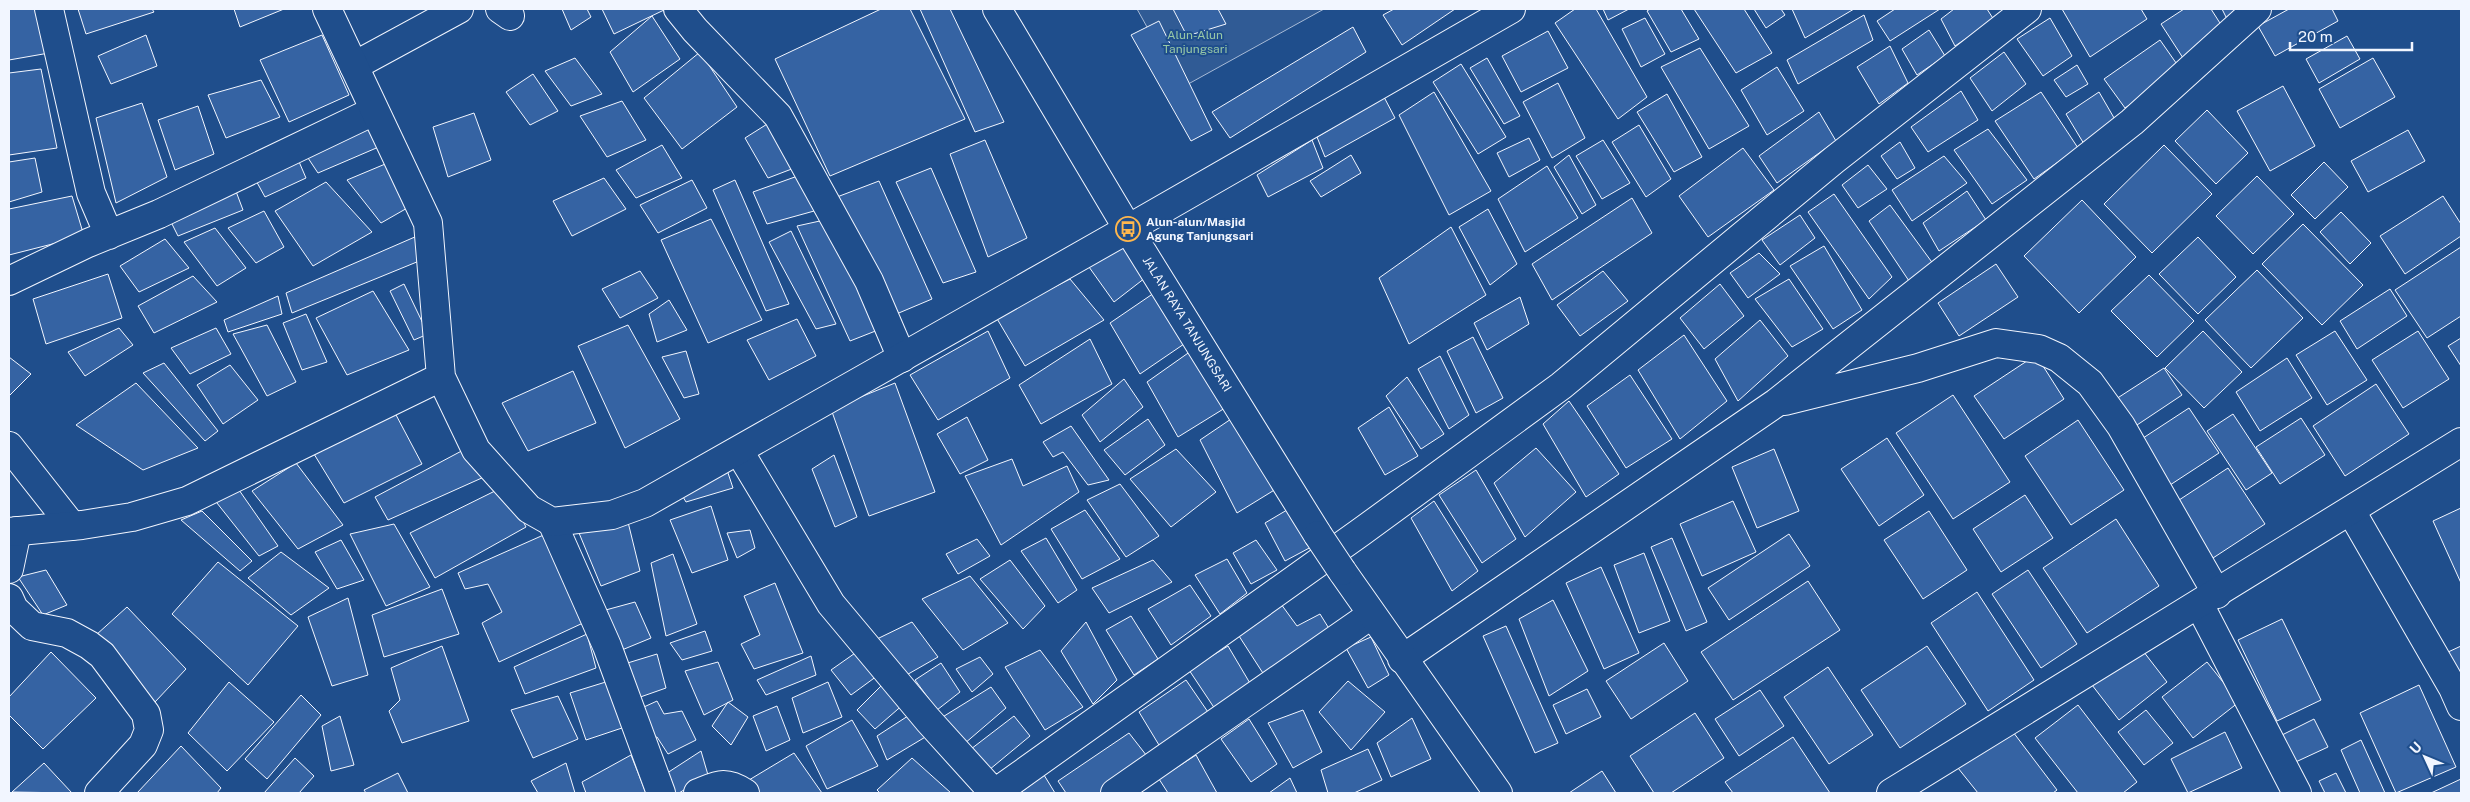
<svg xmlns="http://www.w3.org/2000/svg" width="2470" height="802" font-family="'Public Sans',sans-serif">
	<rect width="100%" height="100%" fill="#1f4e8c"/>
	<path fill="#305b95" stroke="#a8bbd7" d="M 1137,9 L 1324,9 L 1181,88 Z"/>
	<path fill="#3563a3" stroke="#f2f6ff" d="M 9,9 L 35,9 L 49,53 L 9,60 Z
		M 78,9 L 152,9 L 154,12 L 86,34 Z
		M 234,9 L 284,9 L 240,27 Z
		M 562,9 L 587,9 L 591,17 L 571,30 Z
		M 602,9 L 663,9 L 664,10 L 614,34 Z
		M 881,9 L 910,9 L 965,119 L 830,176 L 775,59 Z
		M 920,9 L 950,9 L 1004,122 L 975,132 Z
		M 1173,9 L 1218,9 L 1226,24 L 1187,36 Z
		M 1394,9 L 1455,9 L 1402,45 L 1383,15 Z
		M 1575,9 L 1596,9 L 1647,97 L 1618,119 L 1555,23 Z
		M 1603,9 L 1629,9 L 1608,20 Z
		M 1650,9 L 1681,9 L 1699,39 L 1671,52 L 1647,11 Z
		M 1694,9 L 1744,9 L 1772,53 L 1736,73 Z
		M 1754,9 L 1781,9 L 1785,15 L 1766,28 Z
		M 1792,9 L 1854,9 L 1805,38 Z
		M 1895,9 L 1940,9 L 1890,41 L 1877,21 Z
		M 1954,9 L 1987,9 L 1994,20 L 1955,46 L 1941,19 Z
		M 2062,9 L 2141,9 L 2147,19 L 2090,57 Z
		M 2184,9 L 2211,9 L 2225,31 L 2183,58 L 2161,24 Z
		M 2222,9 L 2251,9 L 2228,21 Z
		M 2289,9 L 2332,9 L 2338,21 L 2275,56 L 2258,26 Z
		M 1864,15 L 1873,40 L 1798,84 L 1787,60 Z
		M 652,16 L 680,59 L 633,92 L 610,52 Z
		M 1645,18 L 1665,54 L 1641,67 L 1622,29 Z
		M 2050,18 L 2072,56 L 2043,76 L 2017,39 Z
		M 1159,21 L 1212,130 L 1191,141 L 1131,35 Z
		M 1353,27 L 1366,52 L 1230,138 L 1212,112 Z
		M 1929,30 L 1945,56 L 1917,75 L 1902,49 Z
		M 1548,31 L 1568,68 L 1521,92 L 1502,56 Z
		M 146,35 L 157,66 L 111,84 L 98,56 Z
		M 322,35 L 349,95 L 289,122 L 260,60 Z
		M 2347,36 L 2360,59 L 2319,83 L 2306,59 Z
		M 2160,40 L 2181,70 L 2125,108 L 2104,79 Z
		M 1890,46 L 1908,83 L 1879,104 L 1857,67 Z
		M 1700,48 L 1749,126 L 1709,149 L 1661,67 Z
		M 700,52 L 737,107 L 682,149 L 644,98 Z
		M 2004,52 L 2026,84 L 1992,111 L 1970,78 Z
		M 575,58 L 602,94 L 571,106 L 545,71 Z
		M 1487,58 L 1520,116 L 1504,124 L 1470,68 Z
		M 2373,58 L 2395,97 L 2340,128 L 2319,89 Z
		M 1461,64 L 1506,137 L 1478,154 L 1433,82 Z
		M 2077,65 L 2088,84 L 2066,97 L 2054,80 Z
		M 1777,67 L 1804,111 L 1767,135 L 1741,90 Z
		M 41,69 L 57,148 L 9,155 L 9,73 Z
		M 533,74 L 558,111 L 530,125 L 506,92 Z
		M 261,80 L 280,117 L 226,138 L 208,95 Z
		M 1558,83 L 1585,138 L 1552,158 L 1523,102 Z
		M 2283,86 L 2315,146 L 2270,171 L 2237,111 Z
		M 1961,91 L 1978,120 L 1928,152 L 1911,127 Z
		M 1434,92 L 1491,191 L 1449,215 L 1399,115 Z
		M 2041,92 L 2078,148 L 2034,179 L 1995,121 Z
		M 2099,92 L 2117,123 L 2084,144 L 2066,114 Z
		M 1667,94 L 1702,157 L 1674,172 L 1637,112 Z
		M 1384,97 L 1395,118 L 1325,157 L 1317,137 Z
		M 622,101 L 646,140 L 607,157 L 580,116 Z
		M 142,103 L 167,177 L 116,203 L 96,118 Z
		M 198,106 L 214,154 L 175,170 L 158,120 Z
		M 2207,110 L 2248,153 L 2216,184 L 2175,141 Z
		M 1819,112 L 1836,141 L 1777,183 L 1759,156 Z
		M 474,113 L 491,160 L 448,177 L 433,127 Z
		M 772,121 L 797,167 L 768,178 L 745,138 Z
		M 369,124 L 381,146 L 318,173 L 304,152 Z
		M 1639,125 L 1671,179 L 1646,197 L 1612,142 Z
		M 1988,129 L 2027,180 L 1992,204 L 1954,150 Z
		M 2408,130 L 2425,161 L 2368,192 L 2351,161 Z
		M 1529,138 L 1540,160 L 1509,177 L 1497,153 Z
		M 985,140 L 1027,238 L 988,257 L 950,154 Z
		M 1312,140 L 1323,168 L 1268,197 L 1257,175 Z
		M 1603,140 L 1630,183 L 1602,199 L 1576,156 Z
		M 1900,142 L 1915,168 L 1897,179 L 1881,156 Z
		M 662,145 L 682,178 L 636,198 L 616,170 Z
		M 2164,145 L 2212,194 L 2152,253 L 2104,204 Z
		M 1743,148 L 1774,190 L 1708,237 L 1679,196 Z
		M 1351,155 L 1361,173 L 1321,197 L 1310,181 Z
		M 1569,155 L 1596,205 L 1582,214 L 1554,167 Z
		M 1944,156 L 1967,183 L 1912,221 L 1892,190 Z
		M 297,157 L 306,178 L 265,197 L 254,177 Z
		M 35,158 L 42,192 L 9,202 L 9,162 Z
		M 390,162 L 409,207 L 381,223 L 347,180 Z
		M 2324,162 L 2348,187 L 2315,219 L 2291,195 Z
		M 1868,165 L 1887,189 L 1858,208 L 1842,185 Z
		M 1547,166 L 1578,218 L 1525,252 L 1498,199 Z
		M 931,168 L 976,272 L 943,283 L 896,182 Z
		M 806,173 L 825,208 L 767,224 L 753,192 Z
		M 2257,176 L 2294,214 L 2253,254 L 2216,216 Z
		M 604,178 L 626,209 L 572,236 L 553,201 Z
		M 692,180 L 707,208 L 658,233 L 640,205 Z
		M 735,180 L 789,304 L 766,311 L 713,190 Z
		M 879,181 L 932,299 L 894,315 L 837,197 Z
		M 326,182 L 372,232 L 313,266 L 275,211 Z
		M 234,186 L 243,210 L 178,236 L 168,216 Z
		M 1967,191 L 1986,220 L 1939,251 L 1923,223 Z
		M 1834,194 L 1892,277 L 1869,299 L 1808,212 Z
		M 72,196 L 84,236 L 9,255 L 9,209 Z
		M 2443,196 L 2461,224 L 2461,236 L 2405,274 L 2380,236 Z
		M 1632,198 L 1652,233 L 1552,300 L 1532,264 Z
		M 2082,200 L 2136,257 L 2079,313 L 2024,256 Z
		M 1890,205 L 1934,265 L 1909,281 L 1869,221 Z
		M 1488,209 L 1517,264 L 1490,285 L 1459,227 Z
		M 264,211 L 284,247 L 256,263 L 228,228 Z
		M 2341,212 L 2371,243 L 2350,264 L 2320,232 Z
		M 1800,215 L 1815,238 L 1780,265 L 1762,240 Z
		M 711,219 L 762,320 L 708,343 L 661,240 Z
		M 829,219 L 878,330 L 850,341 L 797,226 Z
		M 2303,224 L 2363,285 L 2322,325 L 2262,264 Z
		M 1451,227 L 1486,295 L 1409,344 L 1379,278 Z
		M 215,228 L 246,268 L 217,286 L 184,242 Z
		M 791,231 L 836,324 L 816,329 L 769,242 Z
		M 424,233 L 429,257 L 292,313 L 286,293 Z
		M 2198,237 L 2236,277 L 2198,314 L 2159,274 Z
		M 165,239 L 189,268 L 139,292 L 120,266 Z
		M 1123,245 L 1145,278 L 1114,302 L 1089,267 Z
		M 1824,246 L 1862,310 L 1833,329 L 1790,266 Z
		M 2461,247 L 2461,316 L 2427,338 L 2395,290 Z
		M 1759,253 L 1780,274 L 1748,298 L 1730,273 Z
		M 1996,264 L 2018,297 L 1959,336 L 1938,303 Z
		M 2257,270 L 2303,318 L 2251,368 L 2205,320 Z
		M 640,271 L 658,298 L 620,318 L 602,289 Z
		M 1603,271 L 1628,301 L 1580,336 L 1557,305 Z
		M 108,274 L 122,318 L 46,344 L 33,299 Z
		M 2149,275 L 2194,321 L 2157,357 L 2111,311 Z
		M 193,276 L 217,302 L 154,333 L 138,306 Z
		M 1070,279 L 1104,320 L 1025,366 L 996,317 Z
		M 1789,279 L 1823,329 L 1792,347 L 1755,299 Z
		M 404,284 L 428,334 L 414,340 L 390,291 Z
		M 1720,284 L 1744,316 L 1704,349 L 1680,318 Z
		M 2390,289 L 2407,316 L 2357,349 L 2340,321 Z
		M 373,291 L 409,350 L 347,375 L 316,318 Z
		M 1154,293 L 1184,344 L 1140,374 L 1110,323 Z
		M 278,296 L 282,314 L 228,332 L 224,320 Z
		M 1520,297 L 1529,324 L 1487,350 L 1474,323 Z
		M 669,300 L 687,330 L 657,342 L 649,314 Z
		M 306,314 L 327,362 L 302,370 L 283,323 Z
		M 797,319 L 816,356 L 769,380 L 747,340 Z
		M 1760,320 L 1788,356 L 1738,401 L 1715,359 Z
		M 267,325 L 296,382 L 267,396 L 233,334 Z
		M 628,325 L 680,419 L 625,448 L 578,346 Z
		M 119,328 L 133,345 L 85,376 L 68,352 Z
		M 216,328 L 231,354 L 190,374 L 171,348 Z
		M 988,331 L 1010,378 L 938,420 L 910,375 Z
		M 2203,331 L 2242,372 L 2204,408 L 2165,368 Z
		M 2335,331 L 2367,380 L 2327,405 L 2296,355 Z
		M 2418,331 L 2449,379 L 2403,408 L 2372,360 Z
		M 1684,335 L 1727,401 L 1680,439 L 1638,370 Z
		M 1473,337 L 1503,398 L 1476,413 L 1447,351 Z
		M 2461,338 L 2461,366 L 2448,346 Z
		M 1090,339 L 1112,384 L 1041,424 L 1019,385 Z
		M 686,351 L 699,394 L 684,398 L 662,357 Z
		M 1191,351 L 1225,408 L 1178,437 L 1147,382 Z
		M 2036,355 L 2064,399 L 2004,439 L 1974,396 Z
		M 1440,356 L 1469,415 L 1449,429 L 1418,369 Z
		M 9,357 L 31,374 L 9,396 Z
		M 2287,358 L 2312,398 L 2260,431 L 2236,392 Z
		M 164,363 L 218,431 L 205,441 L 143,373 Z
		M 230,365 L 258,400 L 223,424 L 197,385 Z
		M 2164,368 L 2182,395 L 2134,427 L 2116,399 Z
		M 573,371 L 596,423 L 528,451 L 502,403 Z
		M 1630,375 L 1672,439 L 1626,468 L 1587,406 Z
		M 1407,377 L 1444,434 L 1421,449 L 1386,396 Z
		M 1124,379 L 1143,407 L 1100,442 L 1082,415 Z
		M 136,383 L 198,448 L 143,470 L 76,425 Z
		M 895,383 L 935,492 L 869,516 L 831,409 Z
		M 2376,384 L 2409,434 L 2345,476 L 2313,426 Z
		M 1953,395 L 2010,482 L 1953,519 L 1896,433 Z
		M 1569,401 L 1619,474 L 1586,497 L 1543,424 Z
		M 1389,407 L 1418,456 L 1385,475 L 1358,428 Z
		M 2189,408 L 2219,453 L 2167,487 L 2137,442 Z
		M 395,413 L 422,464 L 344,503 L 314,454 Z
		M 2233,414 L 2272,473 L 2246,490 L 2207,431 Z
		M 967,417 L 988,460 L 960,474 L 937,434 Z
		M 1234,417 L 1276,489 L 1237,513 L 1200,440 Z
		M 2301,418 L 2325,455 L 2280,484 L 2256,447 Z
		M 1148,419 L 1165,445 L 1125,475 L 1104,450 Z
		M 2078,420 L 2124,490 L 2071,525 L 2025,456 Z
		M 1071,426 L 1109,480 L 1088,485 L 1063,452 L 1053,457 L 1043,442 Z
		M 1887,438 L 1924,495 L 1879,526 L 1841,469 Z
		M 469,447 L 484,477 L 388,520 L 375,497 Z
		M 1536,448 L 1576,492 L 1525,537 L 1494,483 Z
		M 1176,449 L 1216,492 L 1171,527 L 1130,479 Z
		M 1774,449 L 1799,511 L 1757,528 L 1732,467 Z
		M 834,455 L 857,517 L 835,527 L 812,469 Z
		M 1012,459 L 1023,486 L 1067,466 L 1079,492 L 1001,545 L 965,476 Z
		M 296,463 L 343,525 L 298,549 L 252,491 Z
		M 725,464 L 733,488 L 686,502 L 679,490 Z
		M 2228,468 L 2265,524 L 2213,558 L 2176,502 Z
		M 1476,470 L 1516,539 L 1482,563 L 1439,495 Z
		M 1120,484 L 1159,536 L 1126,557 L 1087,500 Z
		M 505,486 L 526,527 L 435,578 L 410,533 Z
		M 239,490 L 278,546 L 259,556 L 213,498 Z
		M 2025,495 L 2053,538 L 2001,572 L 1973,529 Z
		M 1434,501 L 1478,571 L 1452,591 L 1411,518 Z
		M 1733,501 L 1756,552 L 1702,576 L 1680,524 Z
		M 711,506 L 728,560 L 692,573 L 670,520 Z
		M 1292,507 L 1313,546 L 1285,561 L 1265,523 Z
		M 2461,508 L 2461,583 L 2433,521 Z
		M 1085,510 L 1120,559 L 1082,579 L 1051,529 Z
		M 202,511 L 252,561 L 240,571 L 181,520 Z
		M 1929,511 L 1967,570 L 1923,599 L 1884,540 Z
		M 627,518 L 640,571 L 601,586 L 579,533 Z
		M 2116,519 L 2159,586 L 2087,633 L 2043,568 Z
		M 394,524 L 430,587 L 386,606 L 350,534 Z
		M 750,530 L 755,548 L 737,558 L 727,533 Z
		M 548,533 L 583,623 L 499,662 L 482,623 L 502,612 L 488,584 L 465,589 L 458,573 Z
		M 1789,534 L 1810,566 L 1729,620 L 1708,588 Z
		M 1046,538 L 1077,590 L 1058,603 L 1021,551 Z
		M 1672,538 L 1707,622 L 1686,631 L 1651,547 Z
		M 977,539 L 990,556 L 958,574 L 946,554 Z
		M 341,540 L 364,580 L 337,589 L 315,552 Z
		M 1256,540 L 1277,570 L 1251,584 L 1233,553 Z
		M 281,552 L 329,588 L 291,615 L 248,578 Z
		M 1644,553 L 1670,621 L 1639,633 L 1614,565 Z
		M 673,554 L 697,624 L 666,636 L 651,563 Z
		M 1227,559 L 1247,593 L 1220,614 L 1195,575 Z
		M 1010,560 L 1045,606 L 1023,629 L 980,579 Z
		M 1153,560 L 1172,582 L 1109,613 L 1092,588 Z
		M 218,562 L 298,626 L 248,685 L 172,614 Z
		M 1601,567 L 1639,653 L 1604,669 L 1566,583 Z
		M 46,570 L 67,605 L 43,615 L 18,577 Z
		M 2028,570 L 2077,644 L 2041,668 L 1992,594 Z
		M 970,576 L 1008,623 L 963,650 L 922,599 Z
		M 1808,581 L 1840,630 L 1733,700 L 1701,652 Z
		M 775,583 L 803,653 L 754,669 L 741,644 L 760,635 L 744,596 Z
		M 1190,585 L 1211,616 L 1171,645 L 1148,609 Z
		M 442,589 L 459,634 L 384,657 L 372,615 Z
		M 1977,592 L 2034,680 L 1988,711 L 1931,623 Z
		M 348,598 L 368,675 L 332,686 L 308,617 Z
		M 1553,600 L 1588,671 L 1549,696 L 1519,619 Z
		M 635,602 L 651,638 L 617,652 L 602,611 Z
		M 1281,604 L 1297,626 L 1320,614 L 1333,635 L 1268,681 L 1239,636 Z
		M 127,607 L 186,669 L 155,702 L 96,635 Z
		M 1131,616 L 1158,659 L 1134,675 L 1106,630 Z
		M 2282,619 L 2321,700 L 2277,721 L 2238,640 Z
		M 912,622 L 938,657 L 903,677 L 877,639 Z
		M 1086,622 L 1117,680 L 1093,704 L 1061,651 Z
		M 1506,626 L 1558,743 L 1535,753 L 1483,636 Z
		M 705,631 L 712,651 L 682,660 L 670,643 Z
		M 587,634 L 596,668 L 525,694 L 514,667 Z
		M 1371,637 L 1389,675 L 1368,688 L 1346,648 Z
		M 1664,643 L 1688,681 L 1631,719 L 1606,681 Z
		M 442,646 L 469,721 L 402,743 L 389,711 L 400,700 L 391,668 Z
		M 1228,646 L 1254,690 L 1219,715 L 1189,670 Z
		M 1927,646 L 1966,704 L 1900,748 L 1861,690 Z
		M 2461,646 L 2461,687 L 2446,653 Z
		M 2140,647 L 2167,682 L 2119,720 L 2092,685 Z
		M 1040,650 L 1083,707 L 1045,730 L 1005,667 Z
		M 858,651 L 877,676 L 851,695 L 831,670 Z
		M 51,652 L 96,698 L 43,749 L 9,715 L 9,697 Z
		M 657,654 L 666,688 L 629,701 L 621,665 Z
		M 811,656 L 816,675 L 766,695 L 757,680 Z
		M 980,657 L 993,674 L 972,692 L 956,669 Z
		M 718,662 L 733,700 L 704,715 L 685,671 Z
		M 2207,662 L 2239,702 L 2193,738 L 2162,697 Z
		M 941,663 L 960,692 L 937,710 L 915,680 Z
		M 1828,667 L 1873,735 L 1829,764 L 1784,697 Z
		M 1186,680 L 1210,715 L 1162,750 L 1139,712 Z
		M 609,681 L 628,726 L 586,740 L 570,693 Z
		M 1348,681 L 1385,712 L 1351,750 L 1319,712 Z
		M 229,682 L 274,722 L 227,771 L 188,733 Z
		M 828,682 L 842,717 L 803,733 L 792,698 Z
		M 885,682 L 905,703 L 875,729 L 857,710 Z
		M 2419,685 L 2456,767 L 2396,793 L 2360,713 Z
		M 991,687 L 1006,708 L 964,744 L 941,718 Z
		M 1587,689 L 1601,717 L 1566,734 L 1553,705 Z
		M 1760,690 L 1784,726 L 1739,756 L 1715,719 Z
		M 301,695 L 321,715 L 267,779 L 245,759 Z
		M 558,696 L 578,739 L 533,758 L 511,710 Z
		M 657,701 L 664,714 L 682,711 L 696,740 L 668,754 L 657,737 L 646,740 L 633,712 Z
		M 728,702 L 748,717 L 731,745 L 712,726 Z
		M 2078,705 L 2137,782 L 2123,793 L 2078,793 L 2035,738 Z
		M 777,706 L 790,740 L 766,751 L 753,716 Z
		M 1303,710 L 1322,752 L 1293,768 L 1268,723 Z
		M 2146,710 L 2173,743 L 2144,765 L 2118,732 Z
		M 1695,713 L 1724,758 L 1671,793 L 1654,793 L 1630,756 Z
		M 911,714 L 927,736 L 887,760 L 877,736 Z
		M 340,716 L 354,765 L 331,771 L 322,726 Z
		M 1014,716 L 1030,736 L 989,770 L 971,749 Z
		M 1412,718 L 1431,759 L 1391,777 L 1377,743 Z
		M 1249,719 L 1277,764 L 1251,782 L 1221,739 Z
		M 2314,719 L 2328,747 L 2287,766 L 2274,739 Z
		M 852,720 L 878,766 L 827,789 L 806,746 Z
		M 2010,728 L 2057,790 L 2053,793 L 1978,793 L 1958,768 Z
		M 2225,732 L 2242,768 L 2188,793 L 2171,759 Z
		M 1129,733 L 1150,760 L 1103,793 L 1066,793 L 1058,781 Z
		M 1793,737 L 1830,793 L 1733,793 L 1725,782 Z
		M 2361,740 L 2385,793 L 2360,793 L 2341,750 Z
		M 181,746 L 221,788 L 217,793 L 137,793 Z
		M 1368,749 L 1382,780 L 1354,793 L 1328,793 L 1321,770 Z
		M 701,751 L 708,775 L 679,793 L 667,793 L 661,777 Z
		M 794,753 L 822,793 L 751,793 L 744,783 Z
		M 631,755 L 646,793 L 586,793 L 582,782 Z
		M 1196,755 L 1217,793 L 1168,793 L 1159,779 Z
		M 295,758 L 314,776 L 299,793 L 264,793 Z
		M 912,758 L 951,793 L 880,793 L 877,790 Z
		M 44,763 L 72,793 L 12,792 Z
		M 566,763 L 575,793 L 538,793 L 531,781 Z
		M 1602,771 L 1616,793 L 1569,793 Z
		M 398,773 L 408,793 L 366,793 L 364,790 Z
		M 2336,773 L 2346,793 L 2325,793 L 2319,781 Z
		M 1044,775 L 1055,793 L 1020,793 Z
		M 1290,778 L 1297,793 L 1269,793 Z
		M 2461,779 L 2461,793 L 2431,793 Z"/>
	<g fill="none" stroke-linecap="round" stroke-linejoin="round">
		<defs>
			<path id="minor" d="M 49,9 L 91,193 L 109,235
				M 500,9 L 510,16
				M 678,9 L 695,30 L 778,116 L 869,281 L 902,358
				M 354,66 L 459,9
				M 1128,229 L 1511,9
				M 9,281 L 88,243 L 159,214 L 374,111
				M 1785,401 L 1918,368 L 1996,343 L 2039,349 L 2059,358 L 2090,383 L 2121,426 L 2217,594
				M 9,446 L 72,526
				M 739,451 L 831,604 L 928,720 L 994,793
				M 2351,511 L 2453,688 L 2461,706
				M 552,522 L 607,646 L 661,793
				M 9,569 L 17,531
				M 9,598 L 14,609 L 32,626 L 67,633 L 89,645 L 102,655 L 146,714 L 149,730 L 143,745 L 99,793
				M 2199,604 L 2297,793
				M 1402,659 L 1776,403 L 2132,122 L 2257,9
				M 698,793 C 718,785 725,780 745,793
				M 995,793 L 1361,532 L 1561,386 L 1834,160 L 2027,9
				M 1115,793 L 1371,615"/>
			<path id="tertiary" d="M 327,9 L 428,223 L 441,377
				M 9,532 L 82,525 L 132,517 L 187,501 L 441,377 L 476,450 L 529,509 L 552,522 L 612,515 L 645,503 L 1128,229
				M 1891,793 L 2461,442"/>
			<g id="trunk">
				<path id="s1" d="M 997,9 L 1128,229 L 1318,535"/>
				<path d="M 1342,571 L 1498,793"/>
			</g>
		</defs>
		<use href="#minor" stroke="#f2f6ff" stroke-width="30"/>
		<use href="#tertiary" stroke="#f2f6ff" stroke-width="30"/>
		<use href="#trunk" stroke="#f2f6ff" stroke-width="30"/>
		<use href="#minor" stroke="#1f4e8c" stroke-width="28"/>
		<use href="#tertiary" stroke="#1f4e8c" stroke-width="28"/>
		<use href="#trunk" stroke="#1f4e8c" stroke-width="28"/>
		<defs>
			<path id="trunk-bridge" d="M 1318,535 L 1342,571"/>
		</defs>
		<use href="#trunk-bridge" stroke="#f2f6ff" stroke-width="30" stroke-linecap="butt"/>
		<use href="#trunk-bridge" stroke="#1f4e8c" stroke-width="28"/>
	</g>
	<defs>
		<symbol id="bus-ring" viewBox="-11 -11 22 22"><circle r="9.5" fill="#1f4e8c" stroke="#ffb74d" stroke-width="1.5"/><path d="M-5-6H5V4H4V6H2V4H-2V6H-4V4H-5ZM-3.5-4V0h7V-4ZM-3.5 1.2v1.5H-2V1.2ZM2 1.2v1.5H3.5V1.2Z" fill="#ffb74d"/></symbol>
	</defs>
	<g fill-rule="evenodd">
		<use href="#bus-ring" x="1114" y="215" width="28" height="28"/>
	</g>
	<g text-anchor="middle" dominant-baseline="central" stroke-width="4" stroke-linejoin="round" paint-order="stroke">
		<g font-size="12" fill="#97c8a6" stroke="#1f4e8c">
			<text x="1195" y="35">Alun-Alun<tspan x="1195" dy="14">Tanjungsari</tspan></text>
		</g>
		<g font-size="12" font-weight="bold" fill="#f2f6ff" stroke="#1f4e8c" text-anchor="start">
			<text x="1146" y="222">Alun-alun/Masjid<tspan x="1146" dy="14">Agung Tanjungsari</tspan></text>
		</g>
		<g font-size="12" fill="#f2f6ff" stroke="#1f4e8c">
			<text stroke="none"><textPath href="#s1" startOffset="368">JALAN RAYA TANJUNGSARI</textPath></text>
		</g>
	</g>
	<rect width="2470" height="802" fill="none" stroke="#f2f6ff" stroke-width="20"/>
	<g transform="translate(2425 757) rotate(314)" stroke="#1f4e8c" stroke-width="4" paint-order="stroke">
	<path d="M0-4L9 19L0 12L-9 19Z" fill="#f2f6ff"/>
	<text y="-8" font-size="14" font-weight="bold" text-anchor="middle" fill="#f2f6ff">U</text>
	</g>
	<path d="M2290 42v8h122v-8" fill="none" stroke="#f2f6ff" stroke-width="2.5"/>
	<text x="2298" y="42" font-size="15" fill="#f2f6ff" stroke="#1f4e8c" stroke-width="4" paint-order="stroke">20 m</text>
</svg>
